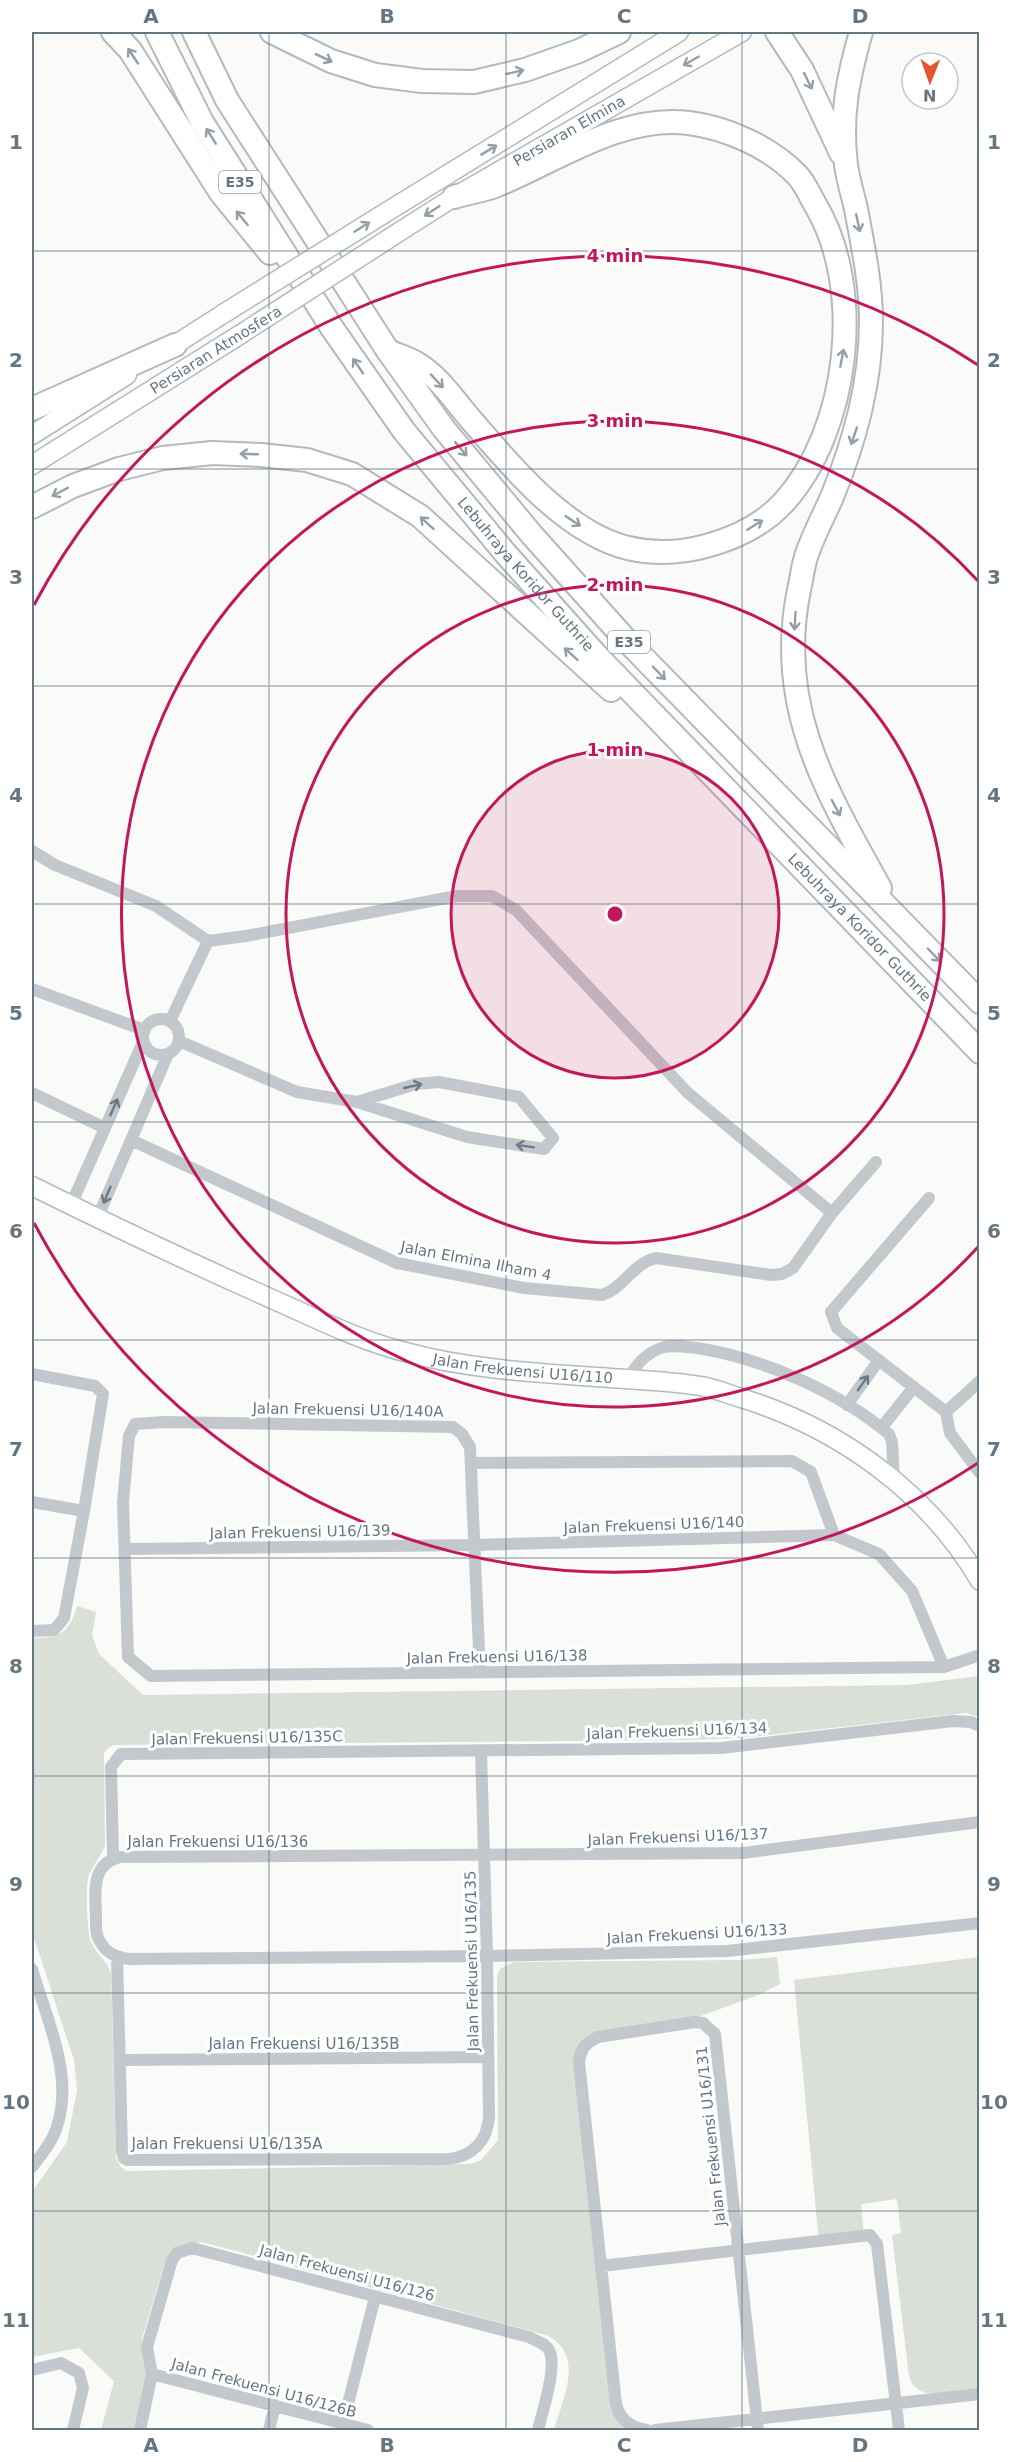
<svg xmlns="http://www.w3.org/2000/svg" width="1011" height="2462" font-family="'DejaVu Sans',sans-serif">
	<rect width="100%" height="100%" fill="#fafaf8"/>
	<path fill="#dadfd7" d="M 77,1606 L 96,1612 L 92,1635 L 99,1654 L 143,1695 L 907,1685 L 979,1676 L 979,1717 L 966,1713 L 742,1738 L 688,1740 L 114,1745 L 108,1748 L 104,1753 L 105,1846 C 101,1856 93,1865 89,1875 C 85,1884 87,1933 91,1942 C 96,1954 107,1960 111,1973 L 116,2158 L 121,2167 L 127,2171 L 471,2164 L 481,2160 L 498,2140 L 497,1977 L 500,1969 L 513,1962 L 739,1960 L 777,1957 L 780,1984 L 761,1994 L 695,2018 L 602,2033 L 580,2059 L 618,2417 L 624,2430 L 554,2430 C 563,2398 586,2354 546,2335 L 202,2242 L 187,2245 L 166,2260 L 162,2271 L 142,2339 L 144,2353 L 153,2374 L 140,2430 L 101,2430 L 114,2381 L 79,2348 L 32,2357 L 32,2192 L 67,2142 L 77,2090 L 74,2060 L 32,1932 L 32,1638 C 59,1638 69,1634 77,1606 Z
		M 979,1957 L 979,2388 C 957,2391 917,2405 909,2376 L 892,2235 L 901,2233 L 897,2199 L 861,2204 L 864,2237 L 819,2242 L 794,1980 Z"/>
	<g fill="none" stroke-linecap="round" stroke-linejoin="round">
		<defs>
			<g id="secondary">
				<path d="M 385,213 L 679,32"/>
				<path id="s1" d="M 399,232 L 454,197 L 742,32"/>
				<path d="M 165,351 L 223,314"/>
				<path d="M 32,435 L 127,375"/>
				<path d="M 32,465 L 241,334"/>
				<path id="s2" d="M 32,1186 C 111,1225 191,1263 272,1299 C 315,1318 358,1340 405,1352 C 472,1370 541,1373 610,1378 C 640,1380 671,1381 700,1386 C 714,1388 728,1394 741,1398 C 839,1428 928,1492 980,1581"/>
			</g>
			<g id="highway">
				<path d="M 113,32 L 130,50 L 221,193 L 270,253"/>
				<path id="s3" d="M 157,32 L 202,122 L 332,328 L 404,431 L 506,554 L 597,656 L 980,1052"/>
				<path d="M 194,32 L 227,100 L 388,351 L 444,429 L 532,535 L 626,640 L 980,1002"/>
				<path d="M 272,32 L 331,61 L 375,75 L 422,81 L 474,82 L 525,70 L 579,51 L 619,32"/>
				<path d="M 777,32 L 802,70 L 841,153"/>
				<path d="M 861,32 C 848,78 840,116 846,165 C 848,180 853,195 856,209 C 863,246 871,284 871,321 C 871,383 855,440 832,497 C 824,515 815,532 808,551 C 803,563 802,577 799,590 C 775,706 826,791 880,888"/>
				<path d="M 388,351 C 397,355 408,358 416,363 C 437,375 452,397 467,415 C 508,463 565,533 628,548 C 654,554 681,553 706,546 C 736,538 763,525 784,502 C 849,430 865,289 816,206 C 810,196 805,183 797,175 C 770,147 727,128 689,123 C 621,114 555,162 495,186 C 482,191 467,193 454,197"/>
				<path d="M 32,409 L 175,345"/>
				<path d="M 32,507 L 73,486 L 119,469 L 163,458 L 212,453 L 261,455 L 307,460 L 352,474 L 420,516 L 611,690"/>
			</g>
		</defs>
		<use href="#secondary" stroke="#b3babf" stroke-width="21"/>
		<use href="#highway" stroke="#b4b9bd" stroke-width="26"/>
		<path stroke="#c3c8cc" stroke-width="12" d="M 32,851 L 55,865 L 156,906 L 208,941
			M 208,941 L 246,936 L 457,896 L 492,896 L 516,910 L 688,1093 L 832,1213
			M 32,989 L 144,1030
			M143 1037a18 18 0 1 1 36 0a18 18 0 1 1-36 0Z
			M 170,1021 L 208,941
			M 179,1041 L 297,1092 L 357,1102 L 467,1137 L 544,1149 L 553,1138 L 519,1097 L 439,1082 L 416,1084 L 357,1102
			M 32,1093 L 105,1128
			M 131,1140 L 397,1263 L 524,1288 L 602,1295 C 624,1288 633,1263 656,1258 L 771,1275 L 782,1274 L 793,1268 L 832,1213 L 876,1162
			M 929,1198 L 831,1312 L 837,1328 L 946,1412 L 950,1433 L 980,1473
			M 71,1205 L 143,1042
			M 97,1219 L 168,1054
			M 32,1374 L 95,1386 L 103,1394 L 84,1511
			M 629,1379 C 636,1364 645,1354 661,1348 C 672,1344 686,1347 697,1348 C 762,1358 839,1392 889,1434 L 892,1442 L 894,1480
			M 847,1405 L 879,1360
			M 946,1412 L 980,1381
			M 882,1427 L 914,1387
			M 471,1463 L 792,1461 L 811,1472 L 834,1535 L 879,1554 L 912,1591 L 944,1667
			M 32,1502 L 84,1511 L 64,1618 L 54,1630 L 32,1631
			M 125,1549 L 474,1545 L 834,1535
			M 480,1672 L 470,1447 L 462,1434 L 453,1427 L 164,1422 L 135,1424 L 129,1436 L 123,1502 L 128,1657 L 151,1676 L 944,1667 L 980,1655
			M 980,1822 L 743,1853 L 121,1857 C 91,1862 95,1893 96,1915 C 96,1925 95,1935 101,1943 C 107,1954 117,1957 129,1959 L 487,1956 L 727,1951 L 980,1923
			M 113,1858 L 111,1767 L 121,1754 L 721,1748 L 953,1721 L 971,1722 L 980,1726
			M 117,1957 L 122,2151 L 124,2158 L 127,2160 L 449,2159 C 473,2156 487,2141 489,2117 L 487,1956 L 481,1751
			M 32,1969 C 46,2017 73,2073 58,2123 C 54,2140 42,2154 32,2167
			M 120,2060 L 488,2057
			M 601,2266 L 870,2235 L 877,2244 L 899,2430
			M 32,2370 L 61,2363 L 79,2373 L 83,2388 L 73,2430
			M 152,2374 L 368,2430
			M 343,2424 L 375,2297
			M 140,2430 L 152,2374 L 147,2347 L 172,2260 L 177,2253 L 192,2248 L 529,2337 C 536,2341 545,2343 549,2350 C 558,2365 542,2413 538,2430
			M 269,2430 L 275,2405
			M 647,2430 C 631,2428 620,2420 616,2404 L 579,2062 C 581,2049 585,2043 598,2037 L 695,2022 L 703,2023 L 715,2034 L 758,2430
			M 655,2430 L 980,2394"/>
		<use href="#secondary" stroke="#fff" stroke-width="18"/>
		<use href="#highway" stroke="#fff" stroke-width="22"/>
		<defs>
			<path id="secondary-bridge" d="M 223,314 L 385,213
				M 241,334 L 399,232"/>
		</defs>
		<use href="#secondary-bridge" stroke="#b3babf" stroke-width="21" stroke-linecap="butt"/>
		<use href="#secondary-bridge" stroke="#fff" stroke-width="18"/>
	</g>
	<defs><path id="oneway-shaft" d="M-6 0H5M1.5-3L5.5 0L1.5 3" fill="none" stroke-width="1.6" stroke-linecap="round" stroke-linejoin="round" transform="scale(1.5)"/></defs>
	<g stroke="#939fa8">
		<use href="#oneway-shaft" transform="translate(133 56) rotate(-124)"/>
		<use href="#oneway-shaft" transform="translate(324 58) rotate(25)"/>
		<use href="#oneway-shaft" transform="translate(691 61) rotate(150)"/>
		<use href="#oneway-shaft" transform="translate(515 72) rotate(-13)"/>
		<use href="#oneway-shaft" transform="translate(808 81) rotate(64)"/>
		<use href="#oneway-shaft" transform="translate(211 136) rotate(-122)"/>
		<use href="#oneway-shaft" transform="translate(489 150) rotate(-31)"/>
		<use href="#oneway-shaft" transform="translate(432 211) rotate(147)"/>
		<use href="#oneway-shaft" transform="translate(242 218) rotate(-129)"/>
		<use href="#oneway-shaft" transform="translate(858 223) rotate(78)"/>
		<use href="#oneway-shaft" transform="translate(362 227) rotate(-32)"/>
		<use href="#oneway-shaft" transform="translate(842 358) rotate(-79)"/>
		<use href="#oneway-shaft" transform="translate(358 366) rotate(-125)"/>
		<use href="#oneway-shaft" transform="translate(437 381) rotate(47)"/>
		<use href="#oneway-shaft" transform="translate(854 436) rotate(109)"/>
		<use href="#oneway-shaft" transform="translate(461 449) rotate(50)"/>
		<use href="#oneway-shaft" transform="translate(249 454) rotate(-178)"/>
		<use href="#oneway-shaft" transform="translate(60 492) rotate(152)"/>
		<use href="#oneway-shaft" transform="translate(573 521) rotate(34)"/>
		<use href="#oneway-shaft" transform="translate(427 523) rotate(-138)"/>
		<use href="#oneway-shaft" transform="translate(755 525) rotate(-32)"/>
		<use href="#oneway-shaft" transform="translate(795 621) rotate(93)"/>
		<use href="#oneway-shaft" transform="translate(571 654) rotate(-138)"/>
		<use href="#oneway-shaft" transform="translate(659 673) rotate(46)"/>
		<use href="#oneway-shaft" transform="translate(836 808) rotate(62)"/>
		<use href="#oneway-shaft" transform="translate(934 955) rotate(46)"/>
	</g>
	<g stroke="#6a7a87">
		<use href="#oneway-shaft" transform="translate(413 1086) rotate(-13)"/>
		<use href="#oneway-shaft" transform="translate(114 1107) rotate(-66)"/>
		<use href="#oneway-shaft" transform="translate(525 1146) rotate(-171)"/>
		<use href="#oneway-shaft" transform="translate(107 1195) rotate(113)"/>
		<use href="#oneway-shaft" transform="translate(863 1383) rotate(-55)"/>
	</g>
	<path fill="none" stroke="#657683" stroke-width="1.5" stroke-opacity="0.55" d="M 269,32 L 269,2430M 506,32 L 506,2430M 742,32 L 742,2430M 32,251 L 980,251M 32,469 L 980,469M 32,686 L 980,686M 32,904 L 980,904M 32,1122 L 980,1122M 32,1340 L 980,1340M 32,1558 L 980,1558M 32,1776 L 980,1776M 32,1993 L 980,1993M 32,2211 L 980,2211"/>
	<circle cx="615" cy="914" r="164" fill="#c2185b" fill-opacity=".12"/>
	<g fill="none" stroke="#c2185b" stroke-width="3">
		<circle cx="615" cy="914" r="164"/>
		<circle cx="615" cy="914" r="329"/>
		<path d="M978 1247A493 493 0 1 1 978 581"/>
		<path d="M978 1463A658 658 0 0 1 34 1223M34 605A658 658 0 0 1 978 365"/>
	</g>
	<g text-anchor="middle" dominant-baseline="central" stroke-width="6" stroke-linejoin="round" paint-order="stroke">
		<g fill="#fff" stroke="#939fa8" stroke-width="1.5">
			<rect x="219" y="171" width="42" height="22" rx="4.5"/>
			<rect x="608" y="631" width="42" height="22" rx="4.5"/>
		</g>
		<g font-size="14" font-weight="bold" fill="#657683">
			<text x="240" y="182">E35</text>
			<text x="629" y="642">E35</text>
		</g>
		<g font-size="15" fill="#657683" stroke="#fff">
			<text stroke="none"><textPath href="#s1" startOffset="198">Persiaran Elmina</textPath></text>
			<text transform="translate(216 350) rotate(-32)">Persiaran Atmosfera</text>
			<text stroke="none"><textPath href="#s3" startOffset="658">Lebuhraya Koridor Guthrie</textPath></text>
			<text stroke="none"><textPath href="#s3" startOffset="1144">Lebuhraya Koridor Guthrie</textPath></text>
			<text transform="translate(476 1261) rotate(11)">Jalan Elmina Ilham 4</text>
			<text stroke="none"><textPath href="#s2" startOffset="528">Jalan Frekuensi U16/110</textPath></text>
			<text transform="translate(348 1410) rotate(1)">Jalan Frekuensi U16/140A</text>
			<text transform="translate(654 1525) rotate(-2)">Jalan Frekuensi U16/140</text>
			<text transform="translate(300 1532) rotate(-1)">Jalan Frekuensi U16/139</text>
			<text transform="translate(497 1657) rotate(-1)">Jalan Frekuensi U16/138</text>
			<text transform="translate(677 1731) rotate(-2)">Jalan Frekuensi U16/134</text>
			<text transform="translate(247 1738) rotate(-1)">Jalan Frekuensi U16/135C</text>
			<text transform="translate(678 1837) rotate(-2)">Jalan Frekuensi U16/137</text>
			<text x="218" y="1842">Jalan Frekuensi U16/136</text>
			<text transform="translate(697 1934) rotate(-3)">Jalan Frekuensi U16/133</text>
			<text transform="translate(472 1961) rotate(-91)">Jalan Frekuensi U16/135</text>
			<text x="304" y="2044">Jalan Frekuensi U16/135B</text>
			<text transform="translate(711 2136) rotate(-96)">Jalan Frekuensi U16/131</text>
			<text x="227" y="2144">Jalan Frekuensi U16/135A</text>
			<text transform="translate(347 2273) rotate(15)">Jalan Frekuensi U16/126</text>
			<text transform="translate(264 2388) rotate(15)">Jalan Frekuensi U16/126B</text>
		</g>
	</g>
	<circle cx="615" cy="914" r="9" fill="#c2185b" stroke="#fff" stroke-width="3"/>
	<g font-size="18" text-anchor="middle" font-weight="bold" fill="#c2185b" stroke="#fff" stroke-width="6" stroke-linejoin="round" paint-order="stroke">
		<text x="615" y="262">4 min</text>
		<text x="615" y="427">3 min</text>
		<text x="615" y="591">2 min</text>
		<text x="615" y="756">1 min</text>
	</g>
	<rect width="1011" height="2462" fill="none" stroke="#ffffff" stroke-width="66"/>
	<g transform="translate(930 81) rotate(181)"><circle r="28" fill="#ffffff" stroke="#c1c8cd" stroke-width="1.5"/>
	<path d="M0-4.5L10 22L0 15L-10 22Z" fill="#e4572e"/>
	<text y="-9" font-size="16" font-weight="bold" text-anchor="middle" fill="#657683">N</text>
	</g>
	<rect x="33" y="33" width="945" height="2396" fill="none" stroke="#657683" stroke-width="2"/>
	<g font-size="20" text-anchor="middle" font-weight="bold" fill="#657683">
		<text x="151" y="23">A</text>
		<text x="387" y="23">B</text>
		<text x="624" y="23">C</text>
		<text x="860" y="23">D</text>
		<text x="16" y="149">1</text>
		<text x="994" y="149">1</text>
		<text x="16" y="367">2</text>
		<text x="994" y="367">2</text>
		<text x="16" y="584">3</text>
		<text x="994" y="584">3</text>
		<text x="16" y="802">4</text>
		<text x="994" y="802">4</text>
		<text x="16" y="1020">5</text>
		<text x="994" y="1020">5</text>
		<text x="16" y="1238">6</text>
		<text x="994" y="1238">6</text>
		<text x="16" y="1456">7</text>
		<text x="994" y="1456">7</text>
		<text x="16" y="1673">8</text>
		<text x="994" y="1673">8</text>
		<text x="16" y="1891">9</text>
		<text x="994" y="1891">9</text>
		<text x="16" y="2109">10</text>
		<text x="994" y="2109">10</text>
		<text x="16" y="2327">11</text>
		<text x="994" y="2327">11</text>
		<text x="151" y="2452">A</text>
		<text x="387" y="2452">B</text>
		<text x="624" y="2452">C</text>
		<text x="860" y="2452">D</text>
	</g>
</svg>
